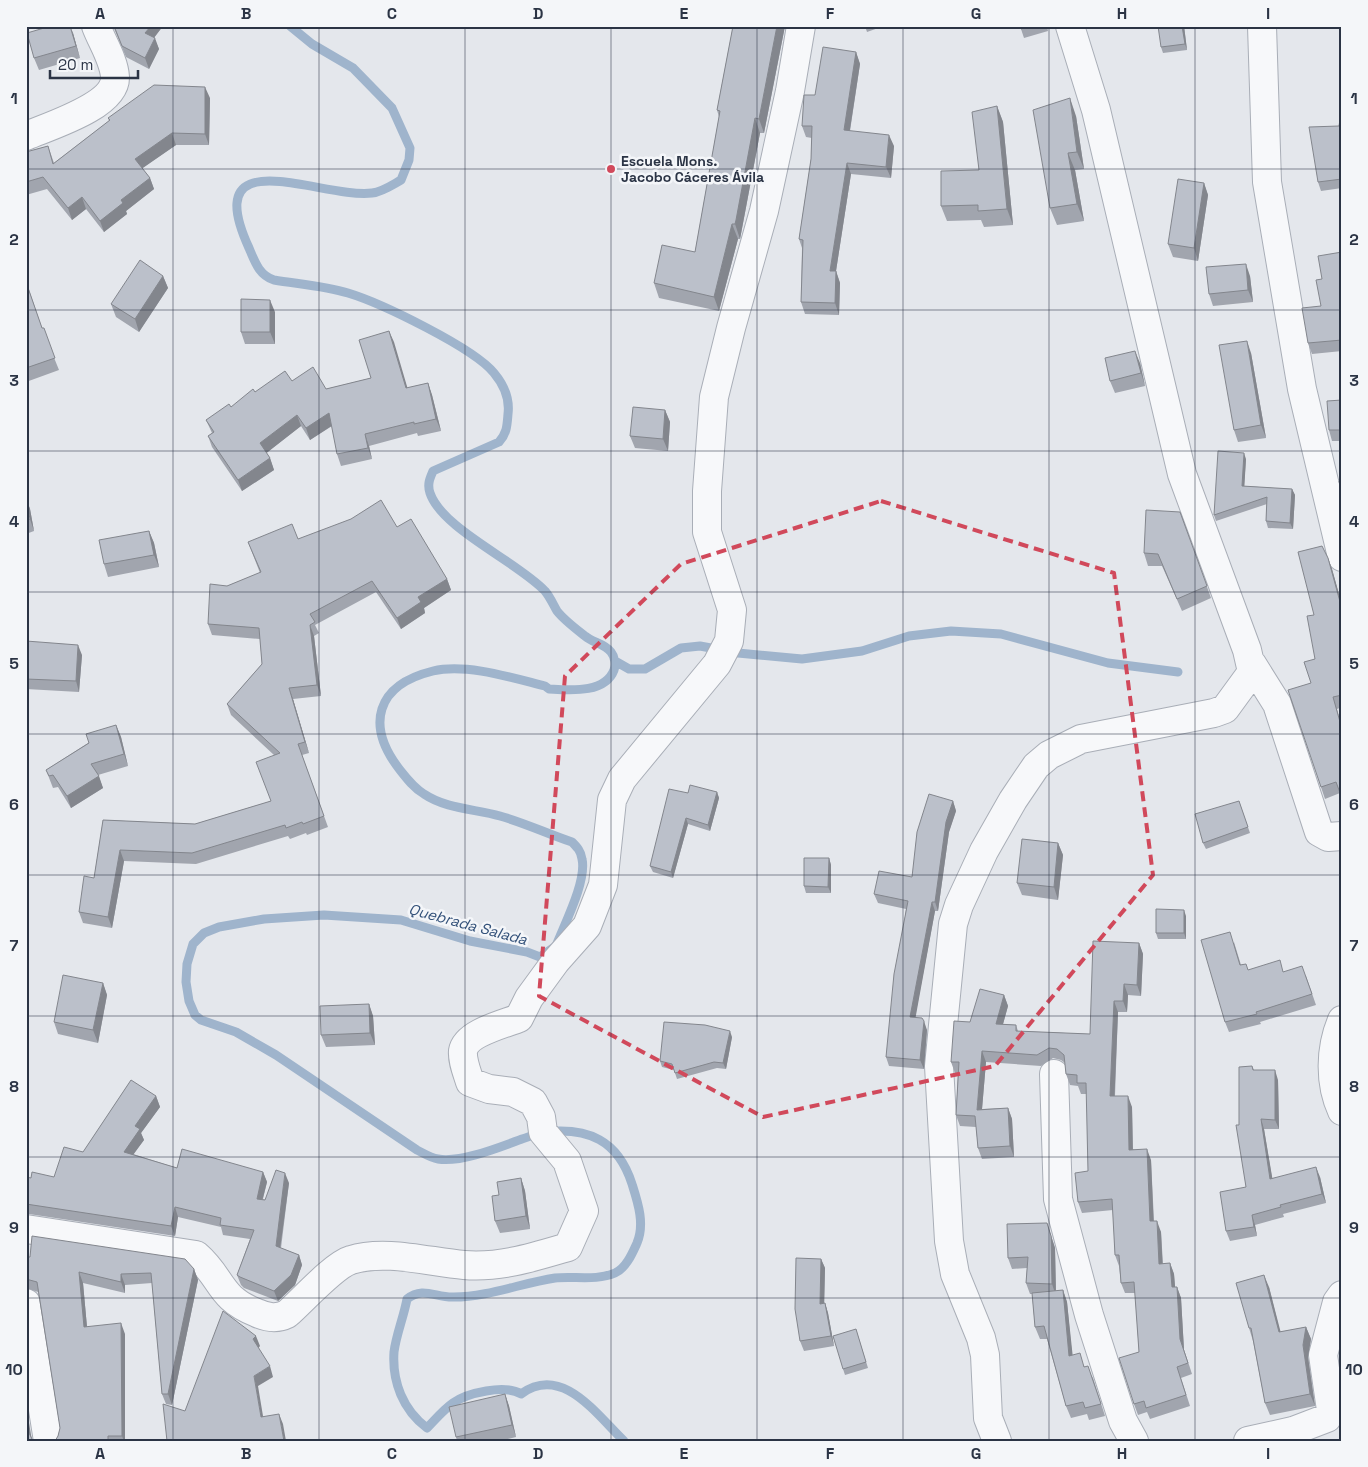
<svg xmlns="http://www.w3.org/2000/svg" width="1368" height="1467" font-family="'Space Grotesk',sans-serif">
	<rect width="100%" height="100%" fill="#e4e7ec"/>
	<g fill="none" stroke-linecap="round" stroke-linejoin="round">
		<path stroke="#9fb4cc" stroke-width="9" d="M 290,26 L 312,44 L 353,68 L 392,108 L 410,148 L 409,160 L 401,180 C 392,185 382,192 372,193 C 321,199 198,137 249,248 C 255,262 259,275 274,280 C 298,284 325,286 348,293 C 381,303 474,348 494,373 C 504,385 510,398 508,414 C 507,426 507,433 499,442 L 433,471 C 430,478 427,484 430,493 C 442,529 518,562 545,591 C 550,597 553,604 557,611 C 564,620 576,629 585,636 C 593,643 604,643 611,652 C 615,657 616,665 614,670 C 605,694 569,690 549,689 L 545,686 C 513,678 466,663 433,671 C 376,685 365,725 400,770 C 407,779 414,788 424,794 C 446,809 476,809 500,816 C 525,823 548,834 572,842 C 577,847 581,851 582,859 C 587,881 564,925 556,946 L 540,957 L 527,952 L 470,941 L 401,920 L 324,915 L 264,919 L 219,927 L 204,933 L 193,944 L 187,964 L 186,982 L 189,1001 L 195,1015 L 201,1020 L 236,1032 L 276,1055 L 417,1150 C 423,1153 431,1158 438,1159 C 461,1163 500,1147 522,1139 C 529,1137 537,1133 544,1132 C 588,1127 618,1140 632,1184 C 638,1203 645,1224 637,1243 C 632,1254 626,1268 615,1273 C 597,1281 574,1276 555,1278 C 522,1283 487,1297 454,1297 C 436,1298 423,1286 407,1299 C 404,1316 396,1335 394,1352 C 392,1382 403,1410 427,1428 C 435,1420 443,1410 453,1403 C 467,1393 505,1384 521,1394 C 562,1364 596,1414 624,1441
			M 615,661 L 629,669 L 645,669 L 681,648 L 700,646 L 738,653 L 802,659 L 862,651 L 909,636 L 951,631 L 1001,634 L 1108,663 L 1178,672"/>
		<defs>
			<path id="minor" d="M 1262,26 L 1267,182 L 1302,389 L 1342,557
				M 26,136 C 49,126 116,106 115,77 C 114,60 102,42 96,26
				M 1252,664 L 1277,704 L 1319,832 L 1328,837 L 1342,836
				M 1342,1020 C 1330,1048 1329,1083 1342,1111
				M 1054,1074 L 1058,1199 L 1089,1315 L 1123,1421 L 1134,1441
				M 26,1229 L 196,1255 C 223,1278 218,1298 257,1313 C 268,1318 277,1319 287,1314 C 302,1301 334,1265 351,1260 C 385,1249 429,1262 464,1265 C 500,1268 534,1257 568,1247 L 584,1211 L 567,1161 L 543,1132 L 541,1117 L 533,1102 L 513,1092 L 489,1089 L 470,1082 C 467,1072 462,1061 463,1051 C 466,1033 504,1024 519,1018 L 529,998 L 556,961 L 587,926 L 603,885 L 612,800 L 622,779 L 717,664 L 729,641 L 732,610 L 707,532 L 707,491 L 714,397 L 731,328 L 764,211 L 790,91 L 801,26
				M 26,1303 L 48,1441
				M 997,1441 L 988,1418 L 985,1355 L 981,1338 L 955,1274 L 949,1241 L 939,1066 L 953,924 L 959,905 L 984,851 L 1013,800 L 1036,766 L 1049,755 L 1081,739 L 1214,713 L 1225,709 L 1252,672 L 1247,650 L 1182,474 L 1096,110 L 1070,26
				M 1248,1441 L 1293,1431 L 1327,1418 L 1331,1410 L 1323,1355 L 1337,1302 L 1342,1295"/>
		</defs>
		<use href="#minor" stroke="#a9aeb7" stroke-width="30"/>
		<use href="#minor" stroke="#f7f8fa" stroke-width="28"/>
	</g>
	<path fill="#a1a5ae" d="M 113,26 L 163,26 L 154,38 L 159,49 L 149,69 L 126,57 Z
		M 733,26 L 785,26 L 764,133 L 760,133 L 741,234 L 740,239 L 738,239 L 719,311 L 659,298 L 654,283 L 695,252 L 719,117 L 717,110 Z
		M 865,26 L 884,26 L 867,32 Z
		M 1020,26 L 1047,26 L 1048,31 L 1024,38 Z
		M 1184,26 L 1187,50 L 1163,53 L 1161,47 Z
		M 73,33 L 80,58 L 39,70 L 34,58 Z
		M 856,52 L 860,64 L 850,131 L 894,146 L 891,178 L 851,174 L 836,271 L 840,283 L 839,315 L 805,314 L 801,302 L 802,248 L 799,239 L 811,159 L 812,138 L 806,137 L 802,126 L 815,95 Z
		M 210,98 L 209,145 L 176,145 L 142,168 L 150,178 L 154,189 L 126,211 L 127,214 L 104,232 L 86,209 L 72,220 L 47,189 L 26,195 L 26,152 L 48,146 L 54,163 L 109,121 L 108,118 Z
		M 997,106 L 1003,122 L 1013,225 L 984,227 L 981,220 L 947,221 L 941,206 L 979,170 Z
		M 1342,107 L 1342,188 L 1321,191 L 1318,182 L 1339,126 Z
		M 1076,116 L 1084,169 L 1075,170 L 1084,221 L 1057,225 L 1050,208 Z
		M 1204,183 L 1208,195 L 1198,261 L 1173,257 L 1168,244 Z
		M 1342,252 L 1342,351 L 1312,354 L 1308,343 L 1321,306 L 1322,279 Z
		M 163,276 L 168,288 L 139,332 L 116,317 L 111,304 Z
		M 1250,276 L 1253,302 L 1213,306 L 1209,294 Z
		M 26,281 L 42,328 L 59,370 L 26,382 Z
		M 275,312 L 275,344 L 245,344 L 241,332 Z
		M 389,331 L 407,388 L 428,383 L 432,395 L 441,431 L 418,436 L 417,433 L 369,446 L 372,459 L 341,466 L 337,454 L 332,426 L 310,440 L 301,426 L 266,453 L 270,458 L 274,470 L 242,491 L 212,447 L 208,436 L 212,433 L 206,420 L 231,407 L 255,392 L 292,381 L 326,389 L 371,378 Z
		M 1251,353 L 1266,438 L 1238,442 L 1234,430 Z
		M 1140,363 L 1145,386 L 1115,393 L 1110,381 Z
		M 1342,400 L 1342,441 L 1332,441 L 1329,430 Z
		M 665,410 L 670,422 L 668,451 L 635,448 L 630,436 Z
		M 1246,459 L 1244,486 L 1292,489 L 1295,495 L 1293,529 L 1268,528 L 1266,521 L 1267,504 L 1216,521 L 1214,515 Z
		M 26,498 L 30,509 L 34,531 L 26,534 Z
		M 1180,512 L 1211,598 L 1182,611 L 1162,566 L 1148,566 L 1144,553 Z
		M 397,527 L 447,579 L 451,590 L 424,608 L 425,613 L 401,629 L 376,592 L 315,625 L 319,633 L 314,636 L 321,696 L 293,699 L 309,753 L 302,755 L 328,827 L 307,835 L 306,833 L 290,839 L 288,836 L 196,864 L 124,861 L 112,928 L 83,923 L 79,912 L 94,878 L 103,820 L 195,824 L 271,801 L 274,755 L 231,715 L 227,704 L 262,664 L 260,639 L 212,635 L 208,624 L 227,586 L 260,573 L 248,542 L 298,539 Z
		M 149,531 L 154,543 L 159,567 L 108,577 L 104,564 Z
		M 1328,558 L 1332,569 L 1342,605 L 1342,707 L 1337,709 L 1340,793 L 1325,799 L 1321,787 L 1311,683 L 1315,659 L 1314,615 Z
		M 26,641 L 82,655 L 79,692 L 26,689 Z
		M 116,725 L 121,737 L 128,766 L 98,775 L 103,788 L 71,808 L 58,787 L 53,788 L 46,770 Z
		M 717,792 L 719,798 L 710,831 L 688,824 L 673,878 L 653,872 L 650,866 L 688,793 Z
		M 953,801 L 956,811 L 949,832 L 938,911 L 935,911 L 915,1017 L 927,1030 L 924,1069 L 889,1066 L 886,1057 L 906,909 L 878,903 L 874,894 L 912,877 Z
		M 1239,801 L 1250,833 L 1206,849 L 1203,843 Z
		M 1058,843 L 1063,855 L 1058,900 L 1022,895 L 1017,883 Z
		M 829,858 L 831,865 L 831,893 L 806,893 L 804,886 Z
		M 1186,916 L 1186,939 L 1158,939 L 1156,933 Z
		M 1234,942 L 1241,965 L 1248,970 L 1284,972 L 1306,976 L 1316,1005 L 1260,1022 L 1261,1024 L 1229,1032 L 1225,1022 Z
		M 1139,943 L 1143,954 L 1141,996 L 1128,995 L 1127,1012 L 1118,1012 L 1115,1096 L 1132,1107 L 1133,1149 L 1151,1160 L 1154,1221 L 1161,1232 L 1163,1264 L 1170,1263 L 1174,1274 L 1175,1287 L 1177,1287 L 1181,1298 L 1184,1350 L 1192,1374 L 1181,1378 L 1190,1406 L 1150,1419 L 1147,1412 L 1138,1415 L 1134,1404 L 1139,1352 L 1135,1293 L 1125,1293 L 1121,1283 L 1119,1266 L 1115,1255 L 1113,1210 L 1082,1213 L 1078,1202 L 1088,1171 L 1087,1094 L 1081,1094 L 1078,1086 L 1070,1085 L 1066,1074 L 1065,1063 L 1061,1060 L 1053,1058 L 1041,1066 L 986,1062 L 982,1109 L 1008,1108 L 1012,1119 L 1014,1157 L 982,1159 L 978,1148 L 976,1127 L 960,1126 L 956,1115 L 958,1073 L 955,1073 L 951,1062 L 970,1022 L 1004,995 L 1008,1006 L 1003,1024 L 1016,1025 L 1018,1031 L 1090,1034 Z
		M 103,983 L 107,995 L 98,1043 L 58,1034 L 54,1022 Z
		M 369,1004 L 373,1016 L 375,1045 L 326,1047 L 321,1035 Z
		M 732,1037 L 726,1069 L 717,1068 L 677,1079 L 674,1070 L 662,1067 L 660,1061 Z
		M 1252,1066 L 1254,1070 L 1278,1080 L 1279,1129 L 1264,1129 L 1272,1178 L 1320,1177 L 1326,1203 L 1283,1214 L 1284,1217 L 1255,1225 L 1257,1236 L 1230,1241 L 1226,1231 L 1246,1187 L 1239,1125 Z
		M 156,1096 L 160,1107 L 141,1133 L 144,1140 L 133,1154 L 177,1168 L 263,1172 L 267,1182 L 263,1199 L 265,1200 L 289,1183 L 281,1248 L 299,1255 L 302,1265 L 295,1285 L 278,1301 L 244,1288 L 241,1285 L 237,1275 L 250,1239 L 223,1235 L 221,1227 L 178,1217 L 175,1236 L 29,1214 L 28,1210 L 26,1210 L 26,1177 L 31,1178 L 54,1177 L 83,1152 Z
		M 521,1178 L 525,1191 L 530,1229 L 500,1233 L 495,1221 L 499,1195 Z
		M 1047,1223 L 1055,1248 L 1056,1291 L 1063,1290 L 1067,1302 L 1072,1355 L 1085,1367 L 1093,1378 L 1105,1416 L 1089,1420 L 1087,1414 L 1071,1418 L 1066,1406 L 1047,1339 L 1040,1339 L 1035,1327 L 1032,1294 L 1030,1294 L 1026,1283 L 1027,1268 L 1012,1269 L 1008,1258 Z
		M 26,1257 L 194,1269 L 198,1280 L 172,1405 L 166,1404 L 162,1394 L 152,1283 L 125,1285 L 125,1293 L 83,1283 L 87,1327 L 125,1334 L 125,1441 L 55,1441 L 58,1436 L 60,1428 L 38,1292 L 26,1288 Z
		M 821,1259 L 825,1268 L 824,1303 L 825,1303 L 828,1313 L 834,1346 L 804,1351 L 800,1341 Z
		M 1269,1287 L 1280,1332 L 1306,1327 L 1311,1339 L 1308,1357 L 1315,1406 L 1270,1415 L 1265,1403 L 1253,1341 L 1249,1328 Z
		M 856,1329 L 868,1368 L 845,1375 L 843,1369 Z
		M 505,1394 L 509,1406 L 516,1437 L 499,1441 L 457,1441 L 456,1437 Z"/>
	<path fill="#83868d" d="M 70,26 L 73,33 L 80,58 L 76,46 Z
		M 151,26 L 163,26 L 149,44 L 145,33 Z
		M 777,26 L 785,26 L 764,133 L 759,119 Z
		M 1182,26 L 1184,26 L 1187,50 L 1185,44 Z
		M 155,38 L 159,49 L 149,69 L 145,58 Z
		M 856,52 L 860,64 L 848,142 L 844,130 Z
		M 205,87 L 210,98 L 209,145 L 205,134 Z
		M 1070,98 L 1076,116 L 1084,169 L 1077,152 Z
		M 997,106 L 1003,122 L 1013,225 L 1007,209 Z
		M 755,118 L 760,133 L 740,239 L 735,224 Z
		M 172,133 L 176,145 L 140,170 L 135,159 Z
		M 889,135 L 894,146 L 891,178 L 886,167 Z
		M 1068,153 L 1075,170 L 1084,221 L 1077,204 Z
		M 847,163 L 851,174 L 836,271 L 840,283 L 839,315 L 835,303 L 830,271 Z
		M 150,178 L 154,189 L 126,211 L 127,214 L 104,232 L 100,221 L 121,200 Z
		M 1204,183 L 1208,195 L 1198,261 L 1194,248 Z
		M 82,197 L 86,209 L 72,220 L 68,208 Z
		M 732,224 L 738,239 L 719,311 L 714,297 Z
		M 1246,264 L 1250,276 L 1253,302 L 1248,290 Z
		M 163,276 L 168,288 L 139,332 L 135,319 Z
		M 270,300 L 275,312 L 275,344 L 270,332 Z
		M 389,331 L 394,342 L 411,400 L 406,388 Z
		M 1247,341 L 1251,353 L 1266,438 L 1261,425 Z
		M 1135,351 L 1140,363 L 1145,386 L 1141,373 Z
		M 428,383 L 432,395 L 441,431 L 436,419 Z
		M 665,410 L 670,422 L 668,451 L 663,439 Z
		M 329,413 L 333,425 L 310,440 L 306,428 Z
		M 297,415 L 301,426 L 264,455 L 260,443 Z
		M 365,434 L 369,446 L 372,459 L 368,448 Z
		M 1244,453 L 1246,459 L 1244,492 L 1242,486 Z
		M 270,458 L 274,470 L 242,491 L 238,480 Z
		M 1292,489 L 1295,495 L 1293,529 L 1290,523 Z
		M 26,498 L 30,509 L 34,531 L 30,519 Z
		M 149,531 L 154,543 L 159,567 L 154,555 Z
		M 1328,558 L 1332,569 L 1342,605 L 1342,609 Z
		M 447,579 L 451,590 L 424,608 L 425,613 L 401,629 L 397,618 L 418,597 Z
		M 310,625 L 314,636 L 321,696 L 317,685 Z
		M 78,645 L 82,655 L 79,692 L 76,681 Z
		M 289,688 L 293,699 L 309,753 L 305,742 Z
		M 1333,697 L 1342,726 L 1342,729 Z
		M 116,725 L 121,737 L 128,766 L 124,754 Z
		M 99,776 L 103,788 L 71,808 L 67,796 Z
		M 717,792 L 719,798 L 710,831 L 708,825 Z
		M 953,801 L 956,811 L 949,832 L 938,911 L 935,902 L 946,822 Z
		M 686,818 L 688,824 L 673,878 L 671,872 Z
		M 1058,843 L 1063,855 L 1058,900 L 1054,887 Z
		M 120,850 L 124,861 L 112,928 L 108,917 Z
		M 829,858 L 831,865 L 831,893 L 828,887 Z
		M 932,902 L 935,911 L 914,1026 L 910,1017 Z
		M 1184,910 L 1186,916 L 1186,939 L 1184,933 Z
		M 1139,943 L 1143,954 L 1141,996 L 1137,985 Z
		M 103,983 L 107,995 L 98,1043 L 93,1030 Z
		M 1124,984 L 1128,995 L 1127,1012 L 1123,1001 Z
		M 1004,995 L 1008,1006 L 1000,1035 L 996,1024 Z
		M 1114,1001 L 1118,1012 L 1114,1107 L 1110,1096 Z
		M 369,1004 L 373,1016 L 375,1045 L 370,1033 Z
		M 924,1021 L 927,1030 L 924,1069 L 920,1060 Z
		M 730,1031 L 732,1037 L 726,1069 L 723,1063 Z
		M 982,1051 L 986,1062 L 981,1121 L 977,1110 Z
		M 1275,1070 L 1278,1080 L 1279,1129 L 1275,1120 Z
		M 156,1096 L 160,1107 L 141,1133 L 144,1140 L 128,1162 L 124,1152 L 135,1126 Z
		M 1128,1096 L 1132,1107 L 1133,1160 L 1129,1150 Z
		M 1008,1108 L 1012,1119 L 1014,1157 L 1010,1146 Z
		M 1261,1119 L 1264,1129 L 1274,1188 L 1270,1179 Z
		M 1147,1149 L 1151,1160 L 1154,1232 L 1150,1221 Z
		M 1316,1167 L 1320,1177 L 1326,1203 L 1322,1194 Z
		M 263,1172 L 267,1182 L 260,1209 L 257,1199 Z
		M 285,1173 L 289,1183 L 279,1256 L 276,1246 Z
		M 521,1178 L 525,1191 L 530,1229 L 526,1216 Z
		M 175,1207 L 178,1217 L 175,1236 L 171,1226 Z
		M 1252,1215 L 1255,1225 L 1257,1236 L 1254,1227 Z
		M 1157,1221 L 1161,1232 L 1163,1275 L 1159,1264 Z
		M 1047,1223 L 1055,1248 L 1056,1296 L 1052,1284 Z
		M 299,1255 L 302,1265 L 295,1285 L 278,1301 L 274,1291 Z
		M 821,1259 L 825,1268 L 824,1313 L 820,1304 Z
		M 1170,1263 L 1174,1274 L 1176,1298 L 1172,1287 Z
		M 194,1269 L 198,1280 L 172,1405 L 168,1394 Z
		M 79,1272 L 83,1283 L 88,1338 L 84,1327 Z
		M 121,1274 L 125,1285 L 125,1293 L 121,1282 Z
		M 1264,1275 L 1269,1287 L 1284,1345 L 1279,1332 Z
		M 1177,1287 L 1181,1298 L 1184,1350 L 1192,1374 L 1180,1339 Z
		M 1063,1290 L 1067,1302 L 1074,1368 L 1069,1356 Z
		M 825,1303 L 828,1313 L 834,1346 L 831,1336 Z
		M 121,1323 L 125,1334 L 125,1441 L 124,1441 L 122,1436 Z
		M 1306,1327 L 1311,1339 L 1308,1357 L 1315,1406 L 1310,1394 L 1303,1345 Z
		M 256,1336 L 260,1346 L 257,1350 L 253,1339 Z
		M 270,1366 L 273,1377 L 258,1386 L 265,1428 L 261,1417 L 254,1376 Z
		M 505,1394 L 509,1406 L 516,1437 L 512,1425 Z
		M 26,1404 L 32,1441 L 29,1433 L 26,1417 Z
		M 279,1414 L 283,1424 L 286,1441 L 284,1441 Z"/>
	<path fill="#bbc0ca" stroke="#83868d" d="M 51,26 L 70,26 L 76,46 L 34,58 L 27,33 Z
		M 114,26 L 151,26 L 145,33 L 155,38 L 145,58 L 122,46 Z
		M 733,26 L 777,26 L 759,119 L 755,118 L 736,220 L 735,224 L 732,224 L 714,297 L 654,283 L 662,245 L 695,252 L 720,111 L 717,110 Z
		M 1020,26 L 1029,26 L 1021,29 Z
		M 1158,26 L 1182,26 L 1185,44 L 1161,47 Z
		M 823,47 L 856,52 L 844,130 L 889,135 L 886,167 L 847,163 L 830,271 L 836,271 L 835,303 L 801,302 L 803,240 L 799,239 L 811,159 L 812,126 L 802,126 L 804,95 L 815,95 Z
		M 154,85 L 205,87 L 205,134 L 172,133 L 135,159 L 150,178 L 121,200 L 123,203 L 100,221 L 82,197 L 68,208 L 43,177 L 26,182 L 26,152 L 48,146 L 53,164 L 110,120 L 108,118 Z
		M 1070,98 L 1077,152 L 1068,153 L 1077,204 L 1050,208 L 1033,110 Z
		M 997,106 L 1007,209 L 978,211 L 978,205 L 941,206 L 941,171 L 979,170 L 972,112 Z
		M 1342,107 L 1342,179 L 1318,182 L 1309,127 L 1339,126 Z
		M 1178,179 L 1204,183 L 1194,248 L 1168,244 Z
		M 1342,252 L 1342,340 L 1308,343 L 1302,308 L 1321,306 L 1316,280 L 1322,279 L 1318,256 Z
		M 140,260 L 163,276 L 135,319 L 111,304 Z
		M 1246,264 L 1248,290 L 1209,294 L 1206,267 Z
		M 26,282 L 42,328 L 44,328 L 55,358 L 26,368 Z
		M 241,299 L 270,300 L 270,332 L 241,332 Z
		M 389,331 L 406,388 L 428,383 L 436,419 L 414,424 L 414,422 L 365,434 L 368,448 L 337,454 L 329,413 L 306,428 L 297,415 L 260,443 L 270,458 L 238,480 L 208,436 L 214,432 L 206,420 L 229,404 L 231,407 L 253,389 L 255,392 L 285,371 L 292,381 L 313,367 L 326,389 L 371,378 L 359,340 Z
		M 1247,341 L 1261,425 L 1234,430 L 1219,345 Z
		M 1135,351 L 1141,373 L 1110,381 L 1105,358 Z
		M 1342,400 L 1342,430 L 1329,430 L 1327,401 Z
		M 633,407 L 665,410 L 663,439 L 630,436 Z
		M 1218,451 L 1244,453 L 1242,486 L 1292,489 L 1290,523 L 1266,521 L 1267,497 L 1214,515 Z
		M 1339,481 L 1342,481 L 1342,496 Z
		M 26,498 L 30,519 L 26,521 Z
		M 381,500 L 397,527 L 411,519 L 447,579 L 418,597 L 421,602 L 397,618 L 372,581 L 310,614 L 315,622 L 310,625 L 317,685 L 289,688 L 305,742 L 298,744 L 324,816 L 303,824 L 302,822 L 286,828 L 285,825 L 192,853 L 120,850 L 108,917 L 79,912 L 84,876 L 94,878 L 103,820 L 195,824 L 271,801 L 256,762 L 280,753 L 227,704 L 262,664 L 259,628 L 208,624 L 210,584 L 227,586 L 261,572 L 248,542 L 292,524 L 298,539 L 351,519 Z
		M 1146,510 L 1180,512 L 1207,586 L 1177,599 L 1158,554 L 1144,553 Z
		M 149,531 L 154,555 L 104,564 L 99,540 Z
		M 1322,546 L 1328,558 L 1342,609 L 1342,695 L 1333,697 L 1342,729 L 1342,798 L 1336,782 L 1321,787 L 1288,690 L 1311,683 L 1304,662 L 1315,659 L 1307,616 L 1314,615 L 1298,552 Z
		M 26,641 L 78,645 L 76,681 L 26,679 Z
		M 116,725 L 124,754 L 91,764 L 99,776 L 67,796 L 53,775 L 49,776 L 46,770 L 89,743 L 86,734 Z
		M 690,785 L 717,792 L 708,825 L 686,818 L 671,872 L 650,866 L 669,789 L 688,793 Z
		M 929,794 L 953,801 L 946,822 L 935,902 L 932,902 L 910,1017 L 922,1018 L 924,1021 L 920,1060 L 886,1057 L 894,974 L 908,901 L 874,894 L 879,871 L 912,877 L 917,832 Z
		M 1239,801 L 1248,827 L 1203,843 L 1195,814 Z
		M 1022,839 L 1058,843 L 1054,887 L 1017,883 Z
		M 804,858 L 829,858 L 828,887 L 804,886 Z
		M 1156,909 L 1184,910 L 1184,933 L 1156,933 Z
		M 1230,932 L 1240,965 L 1246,964 L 1248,970 L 1280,960 L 1283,972 L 1302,966 L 1312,994 L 1256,1012 L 1257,1014 L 1225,1022 L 1201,940 Z
		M 1093,941 L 1139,943 L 1137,985 L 1124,984 L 1123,1001 L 1114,1001 L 1110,1096 L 1128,1096 L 1129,1150 L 1147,1149 L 1150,1221 L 1157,1221 L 1159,1264 L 1170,1263 L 1172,1287 L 1177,1287 L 1180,1339 L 1188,1363 L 1177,1367 L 1186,1395 L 1146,1408 L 1144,1401 L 1134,1404 L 1119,1358 L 1139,1352 L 1134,1282 L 1121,1283 L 1119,1255 L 1115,1255 L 1112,1199 L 1078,1202 L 1075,1173 L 1088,1171 L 1086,1083 L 1077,1083 L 1077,1075 L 1066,1074 L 1064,1055 L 1057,1049 L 1049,1048 L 1037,1055 L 982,1051 L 977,1110 L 1008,1108 L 1010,1146 L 978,1148 L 975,1116 L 956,1115 L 959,1062 L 951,1062 L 954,1021 L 970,1022 L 980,989 L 1004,995 L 996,1024 L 1016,1025 L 1016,1031 L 1090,1034 Z
		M 63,975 L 103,983 L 93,1030 L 54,1022 Z
		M 369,1004 L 370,1033 L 321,1035 L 320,1006 Z
		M 664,1022 L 705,1025 L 730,1031 L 723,1063 L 714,1062 L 675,1073 L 672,1064 L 660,1061 Z
		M 1252,1066 L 1253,1070 L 1275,1070 L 1275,1120 L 1261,1119 L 1270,1179 L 1316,1167 L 1322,1194 L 1280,1205 L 1281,1207 L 1252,1215 L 1254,1227 L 1226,1231 L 1220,1192 L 1246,1187 L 1236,1125 L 1239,1125 L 1239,1067 Z
		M 131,1080 L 156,1096 L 135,1126 L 140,1129 L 124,1152 L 177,1168 L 182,1149 L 263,1172 L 257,1199 L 265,1200 L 276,1170 L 285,1173 L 276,1246 L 299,1255 L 291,1275 L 274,1291 L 240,1277 L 237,1275 L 254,1230 L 220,1225 L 221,1218 L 175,1207 L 171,1226 L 26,1204 L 26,1177 L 31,1178 L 32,1172 L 54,1177 L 64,1147 L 83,1152 Z
		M 521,1178 L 526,1216 L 495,1221 L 492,1196 L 499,1195 L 497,1182 Z
		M 1047,1223 L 1051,1236 L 1052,1284 L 1026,1283 L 1028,1257 L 1008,1258 L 1007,1224 Z
		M 32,1236 L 185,1259 L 194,1269 L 168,1394 L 162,1394 L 151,1273 L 121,1274 L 121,1282 L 79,1272 L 84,1327 L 121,1323 L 122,1436 L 108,1436 L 108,1441 L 55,1441 L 58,1436 L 60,1428 L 37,1282 L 26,1279 L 26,1257 L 30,1257 Z
		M 796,1258 L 821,1259 L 820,1304 L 825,1303 L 831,1336 L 800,1341 L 795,1309 Z
		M 1264,1275 L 1279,1332 L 1306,1327 L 1303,1345 L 1310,1394 L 1265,1403 L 1251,1328 L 1249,1328 L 1236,1283 Z
		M 1063,1290 L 1069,1356 L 1080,1353 L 1084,1367 L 1088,1366 L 1101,1404 L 1085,1408 L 1083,1402 L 1066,1406 L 1044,1326 L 1035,1327 L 1032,1293 Z
		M 223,1311 L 256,1336 L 253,1339 L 270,1366 L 254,1376 L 261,1417 L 279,1414 L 284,1441 L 167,1441 L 163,1404 L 185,1411 Z
		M 856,1329 L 866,1362 L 843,1369 L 833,1336 Z
		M 505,1394 L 512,1425 L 456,1437 L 449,1407 Z
		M 26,1417 L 29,1433 L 33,1441 L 26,1441 Z"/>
	<path fill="none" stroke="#d1495b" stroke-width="4" stroke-dasharray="10 6" stroke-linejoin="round" d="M 881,501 L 1114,573 L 1153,875 L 995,1066 L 763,1117 L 539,996 L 565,676 L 681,564 Z"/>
	<path fill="none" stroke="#2b3445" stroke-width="1" stroke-opacity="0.55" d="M 173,26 L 173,1441M 319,26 L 319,1441M 465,26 L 465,1441M 611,26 L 611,1441M 757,26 L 757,1441M 903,26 L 903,1441M 1049,26 L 1049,1441M 1195,26 L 1195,1441M 26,169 L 1342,169M 26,310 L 1342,310M 26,451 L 1342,451M 26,592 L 1342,592M 26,734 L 1342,734M 26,875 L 1342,875M 26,1016 L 1342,1016M 26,1157 L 1342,1157M 26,1298 L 1342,1298"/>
	<circle fill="#d1495b" stroke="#f4f6f9" stroke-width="2" cx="611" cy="169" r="5"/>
	<g text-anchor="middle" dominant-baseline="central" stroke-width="5" stroke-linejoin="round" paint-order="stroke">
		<g font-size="14" font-weight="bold" fill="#2b3445" stroke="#f4f6f9" text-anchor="start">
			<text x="621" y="161">Escuela Mons.<tspan x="621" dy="16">Jacobo Cáceres Ávila</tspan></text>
		</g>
		<g font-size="15" font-style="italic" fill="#34527a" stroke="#f4f6f9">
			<text transform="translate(468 924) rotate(15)">Quebrada Salada</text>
		</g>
	</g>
	<rect width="1368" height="1467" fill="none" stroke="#f4f6f9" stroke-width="55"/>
	<path d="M50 70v8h88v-8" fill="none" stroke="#2b3445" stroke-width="2.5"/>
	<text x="58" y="70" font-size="15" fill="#2b3445" stroke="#f4f6f9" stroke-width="4" paint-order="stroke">20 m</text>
	<rect x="28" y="28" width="1312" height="1412" fill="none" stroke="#2b3445" stroke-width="2"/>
	<g font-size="16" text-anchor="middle" font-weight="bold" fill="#2b3445">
		<text x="100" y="19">A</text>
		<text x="246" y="19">B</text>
		<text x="392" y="19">C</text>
		<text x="538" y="19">D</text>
		<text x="684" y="19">E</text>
		<text x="830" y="19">F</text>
		<text x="976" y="19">G</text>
		<text x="1122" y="19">H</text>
		<text x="1268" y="19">I</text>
		<text x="14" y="104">1</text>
		<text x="1354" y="104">1</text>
		<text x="14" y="245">2</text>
		<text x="1354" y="245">2</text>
		<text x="14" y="386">3</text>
		<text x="1354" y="386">3</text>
		<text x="14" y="527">4</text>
		<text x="1354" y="527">4</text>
		<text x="14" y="669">5</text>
		<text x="1354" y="669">5</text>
		<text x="14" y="810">6</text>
		<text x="1354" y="810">6</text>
		<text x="14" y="951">7</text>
		<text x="1354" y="951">7</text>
		<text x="14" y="1092">8</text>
		<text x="1354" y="1092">8</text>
		<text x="14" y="1233">9</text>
		<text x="1354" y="1233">9</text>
		<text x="14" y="1375">10</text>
		<text x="1354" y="1375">10</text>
		<text x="100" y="1459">A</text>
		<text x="246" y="1459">B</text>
		<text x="392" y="1459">C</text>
		<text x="538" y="1459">D</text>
		<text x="684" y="1459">E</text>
		<text x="830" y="1459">F</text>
		<text x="976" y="1459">G</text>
		<text x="1122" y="1459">H</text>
		<text x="1268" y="1459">I</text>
	</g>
</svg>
